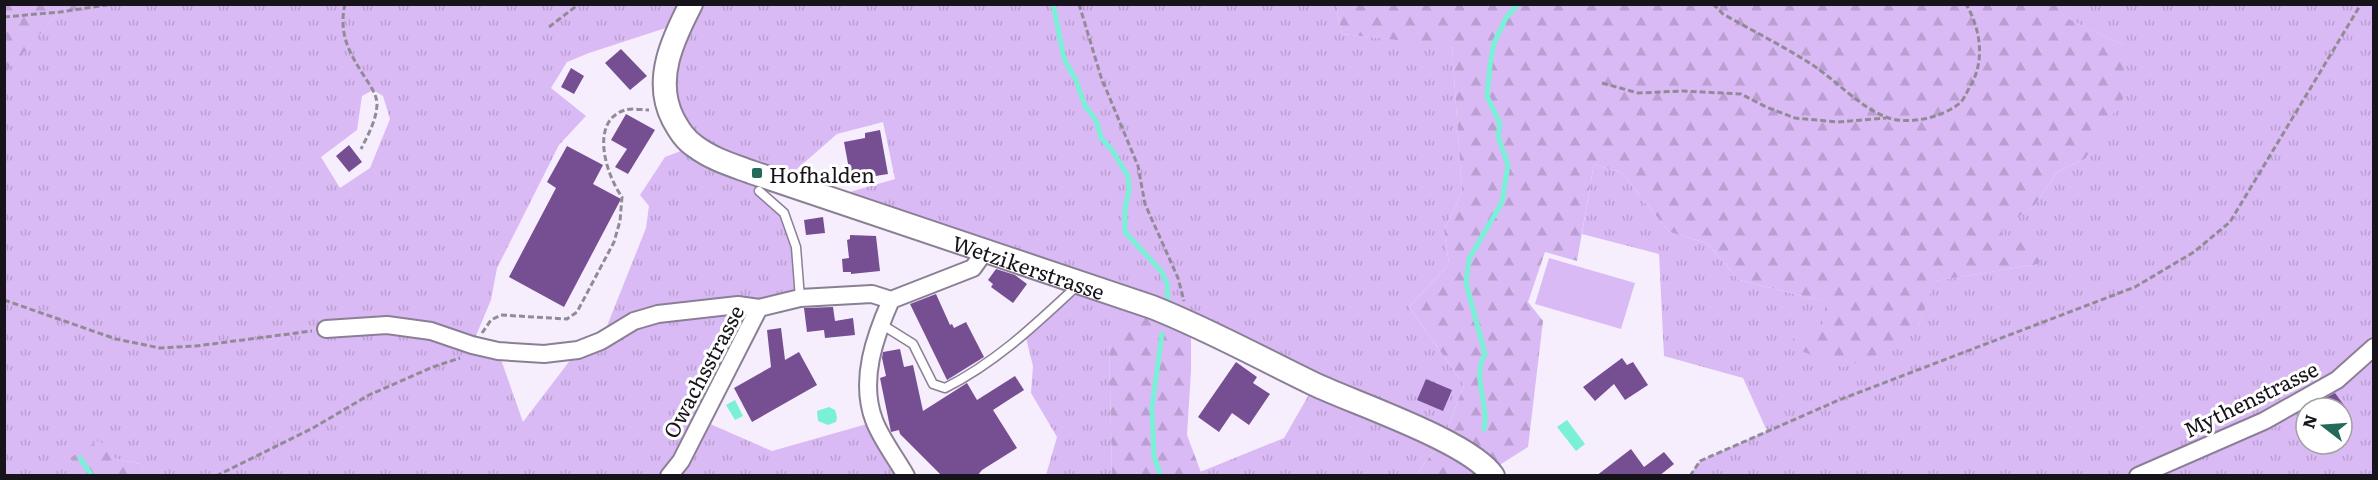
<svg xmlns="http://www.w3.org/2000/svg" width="2378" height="480" font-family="Literata,serif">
	<defs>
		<pattern id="grass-tufts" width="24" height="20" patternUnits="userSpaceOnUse" patternTransform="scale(1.5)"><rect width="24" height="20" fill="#dabaf5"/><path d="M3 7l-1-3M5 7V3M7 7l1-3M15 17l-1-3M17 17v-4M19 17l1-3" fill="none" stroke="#ba9fd1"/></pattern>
		<pattern id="forest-firs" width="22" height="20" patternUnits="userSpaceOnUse" patternTransform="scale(1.5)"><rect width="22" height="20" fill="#dabaf5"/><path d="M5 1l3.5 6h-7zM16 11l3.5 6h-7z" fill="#ba9fd1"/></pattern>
	</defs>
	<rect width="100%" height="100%" fill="#f6eefc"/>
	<path fill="url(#grass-tufts)" fill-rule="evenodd" d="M 113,4 L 1340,5 L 1337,11 L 1342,34 L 1452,45 L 1462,193 L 1444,230 L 1449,264 L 1409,307 L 1464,385 L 1443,440 L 1420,469 L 1418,475 L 1202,475 L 1200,472 L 1284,438 L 1315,384 L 1191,323 L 1109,341 L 1112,475 L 1046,475 L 1057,437 L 1031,393 L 1033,366 L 1025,334 L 1079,284 L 829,198 L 895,179 L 883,122 L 837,134 L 782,182 L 752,181 C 760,193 778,203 784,215 C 798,240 798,270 800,298 L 759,308 L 701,420 L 772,451 L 874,422 L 906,475 L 149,476 L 140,464 L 116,459 L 70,457 L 81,475 L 5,475 L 4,73 L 60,12 ZM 681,23 L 668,110 L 694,146 L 665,157 L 640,195 L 649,206 L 646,228 L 601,341 L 578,350 L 523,422 L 498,351 L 472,345 L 491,300 L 497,268 L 559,145 L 586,116 L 551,88 L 567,62 L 589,53 ZM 373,90 L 383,96 L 390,119 L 370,168 L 340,188 L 321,157 L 357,130 L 362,96 Z
		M 2068,5 L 2373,5 L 2373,475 L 1690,475 L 1700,461 L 1767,431 L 1743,378 L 1664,356 L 1659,254 L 1582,234 L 1594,164 L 1622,173 L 1669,232 L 1707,243 L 1739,280 L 1827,302 L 1822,328 L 1919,325 L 1934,281 L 2039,264 L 1998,242 L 2004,224 L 2033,208 L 2057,172 L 2085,159 L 2124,45 L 2063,17 ZM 2306,408 L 2342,408 L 2342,444 L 2306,444 Z"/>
	<path fill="url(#forest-firs)" d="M 5,4 L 113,4 L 113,5 L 60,12 L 5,73 Z
		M 1340,4 L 2068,5 L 2064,17 L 2124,45 L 2124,97 L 2085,159 L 2057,172 L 2033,208 L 2004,225 L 1999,242 L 2046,236 L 2039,264 L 1935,281 L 1919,325 L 1875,356 L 1844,367 L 1793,348 L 1793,331 L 1822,328 L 1826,302 L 1739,280 L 1707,243 L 1669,232 L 1622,173 L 1594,164 L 1577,261 L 1545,252 L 1528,302 L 1543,321 L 1528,447 L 1490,471 L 1493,475 L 1418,475 L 1420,469 L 1443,440 L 1464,385 L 1409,307 L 1449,264 L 1444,230 L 1462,193 L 1452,46 L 1342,34 L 1337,11 Z
		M 1152,307 L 1191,323 L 1191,371 L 1187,435 L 1202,475 L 1112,475 L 1109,341 Z
		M 99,440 L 116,459 L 140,464 L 149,475 L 81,475 L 70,458 Z"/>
	<path fill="#dabaf5" d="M 1549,258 L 1635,283 L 1621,329 L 1535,304 Z"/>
	<path fill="#7af0d6" d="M 735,400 L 743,416 L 735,420 L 726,405 Z
		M 829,407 L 835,410 L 837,417 L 836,422 L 828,425 L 818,421 L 817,411 Z
		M 1567,420 L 1585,444 L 1576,451 L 1557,427 Z"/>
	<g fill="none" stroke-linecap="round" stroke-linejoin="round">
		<path stroke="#7af0d6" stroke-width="5" d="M 1053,4 L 1064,59 L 1076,80 L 1085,106 L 1096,120 L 1101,138 L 1112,150 L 1128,176 L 1129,190 L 1125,209 L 1125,232 L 1161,271 L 1167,283 L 1168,303
			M 1484,429 C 1490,406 1471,377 1485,354 L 1466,283 L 1469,259 L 1502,202 L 1508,165 L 1498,136 L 1500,124 L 1487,96 L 1490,65 L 1494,43 L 1506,18 L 1518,4
			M 80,458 L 92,476
			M 1161,476 L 1154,457 L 1152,407 L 1162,334"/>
	</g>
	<path fill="#764e92" d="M 621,49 L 647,76 L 630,90 L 605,63 Z
		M 571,68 L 584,76 L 574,94 L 561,87 Z
		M 626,114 L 655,130 L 628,174 L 615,167 L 627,149 L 611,140 Z
		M 880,130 L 888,174 L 851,180 L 844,142 L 865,138 L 865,133 Z
		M 349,145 L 362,162 L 349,172 L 336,156 Z
		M 567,146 L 603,165 L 593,184 L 621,199 L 564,307 L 509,277 L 556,188 L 547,182 Z
		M 823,217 L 825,233 L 806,235 L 804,220 Z
		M 850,235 L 876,236 L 880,271 L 851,274 L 851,272 L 843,272 L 842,259 L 849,258 L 847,240 L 850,239 Z
		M 996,269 L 1015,275 L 1027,284 L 1013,303 L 991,287 L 993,284 L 988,280 Z
		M 936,294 L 950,325 L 952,324 L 954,328 L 966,322 L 984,357 L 947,380 L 910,304 Z
		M 833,307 L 835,321 L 853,318 L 855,335 L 825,338 L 824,330 L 807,332 L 804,308 Z
		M 781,328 L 785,360 L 799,352 L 817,385 L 752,422 L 734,388 L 771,367 L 767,330 Z
		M 900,349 L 904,367 L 913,365 L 923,411 L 967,383 L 977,400 L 1015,376 L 1024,390 L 993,410 L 1017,448 L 982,470 L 977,476 L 942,476 L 900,434 L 899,430 L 891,432 L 880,378 L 886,376 L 882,358 L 883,352 Z
		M 1622,358 L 1627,365 L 1633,362 L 1648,385 L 1625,400 L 1614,384 L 1595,401 L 1583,387 Z
		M 1236,362 L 1257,377 L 1253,383 L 1270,394 L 1249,425 L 1232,413 L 1219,432 L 1198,417 Z
		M 1426,379 L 1452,390 L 1443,411 L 1417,400 Z
		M 2335,393 L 2346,408 L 2311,408 L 2320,401 Z
		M 1631,449 L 1644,467 L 1664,452 L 1674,464 L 1659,476 L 1596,476 Z"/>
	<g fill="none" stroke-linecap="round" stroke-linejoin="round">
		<defs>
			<path id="lane" d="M 759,191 L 784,213 L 796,247 L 800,298
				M 881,324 L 913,344 L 933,384 L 945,388 C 997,362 1037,323 1079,284"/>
			<path id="street" d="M 891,300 C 875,336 859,380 874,420 C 881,439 896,458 906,476
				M 326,329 L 387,325 L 431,331 L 472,345 L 498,351 L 544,354 L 578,350 L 601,341 L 634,321 L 658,314 L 738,305 L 759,308
				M 669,476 L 681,461 L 759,308 L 800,298 L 872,294 L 891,300 L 973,268 L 985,251
				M 2138,476 L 2264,421 L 2337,380 L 2374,347"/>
			<g id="secondary">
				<path id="s1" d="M 691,4 C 673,39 653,80 673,119 C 679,130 685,140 696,147 C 712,159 732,165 751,172 L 1152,307 C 1208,329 1260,358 1314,384 C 1354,403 1471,442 1493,476"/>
			</g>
		</defs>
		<use href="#lane" stroke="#8b7f95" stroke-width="11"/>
		<use href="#street" stroke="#8b7f95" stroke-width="20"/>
		<use href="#secondary" stroke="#8b7f95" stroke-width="26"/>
		<path stroke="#918b96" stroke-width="3" stroke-dasharray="6 3" stroke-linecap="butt" d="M 345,4 C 338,35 350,54 366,79 C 371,87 377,95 377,105 C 376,121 368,135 361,149
			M 1079,4 L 1101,77 L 1138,166 L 1145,204 L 1178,278 L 1184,301
			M 1713,4 L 1723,14 C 1753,31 1783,46 1811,64 C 1836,80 1858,106 1886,117 C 1908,126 1943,117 1960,103 C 1965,98 1968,89 1972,83 C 1985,58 1980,28 1966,4
			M 4,17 L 60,12 L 113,4
			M 549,27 L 579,4
			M 1602,83 L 1638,93 L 1683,91 L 1741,94 L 1766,107 L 1795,118 L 1838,122 L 1886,118
			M 4,300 L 116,339 L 160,348 L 196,346 L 312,331
			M 482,333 L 491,320 L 501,315 L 567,319 L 577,312 L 614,242 L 620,221 L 622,197 C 606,175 589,121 625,110 C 632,108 642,110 649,110
			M 216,476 L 313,428 L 369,395 L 433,367 L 460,358
			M 1690,476 L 1700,461 L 1839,400 L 2135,287 L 2194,252 L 2230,222 L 2361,4"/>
		<use href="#lane" stroke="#fff" stroke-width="8"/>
		<use href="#street" stroke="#fff" stroke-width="16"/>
		<use href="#secondary" stroke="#fff" stroke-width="22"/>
	</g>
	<rect fill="#25695b" stroke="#fff" stroke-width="2" x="751" y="167" width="12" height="12" rx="3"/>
	<g text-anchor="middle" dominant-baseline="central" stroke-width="6" stroke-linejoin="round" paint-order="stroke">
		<g font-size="21" fill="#17131b" stroke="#fff" text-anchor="start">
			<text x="769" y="173">Hofhalden</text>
		</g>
		<g font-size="21" fill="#17131b" stroke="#fff">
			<text stroke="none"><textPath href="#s1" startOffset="512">Wetzikerstrasse</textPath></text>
			<text transform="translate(702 371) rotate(-62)">Owachsstrasse</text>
			<text transform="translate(2250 398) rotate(-26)">Mythenstrasse</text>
		</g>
	</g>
	<rect width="2378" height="480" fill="none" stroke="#17131b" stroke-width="12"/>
	<g transform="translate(2324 426) rotate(287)"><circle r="28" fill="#ffffff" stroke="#a2a1a4" stroke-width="1.5"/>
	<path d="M0-4.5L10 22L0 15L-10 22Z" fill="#25695b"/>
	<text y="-9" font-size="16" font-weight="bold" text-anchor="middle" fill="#17131b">N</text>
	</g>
</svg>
